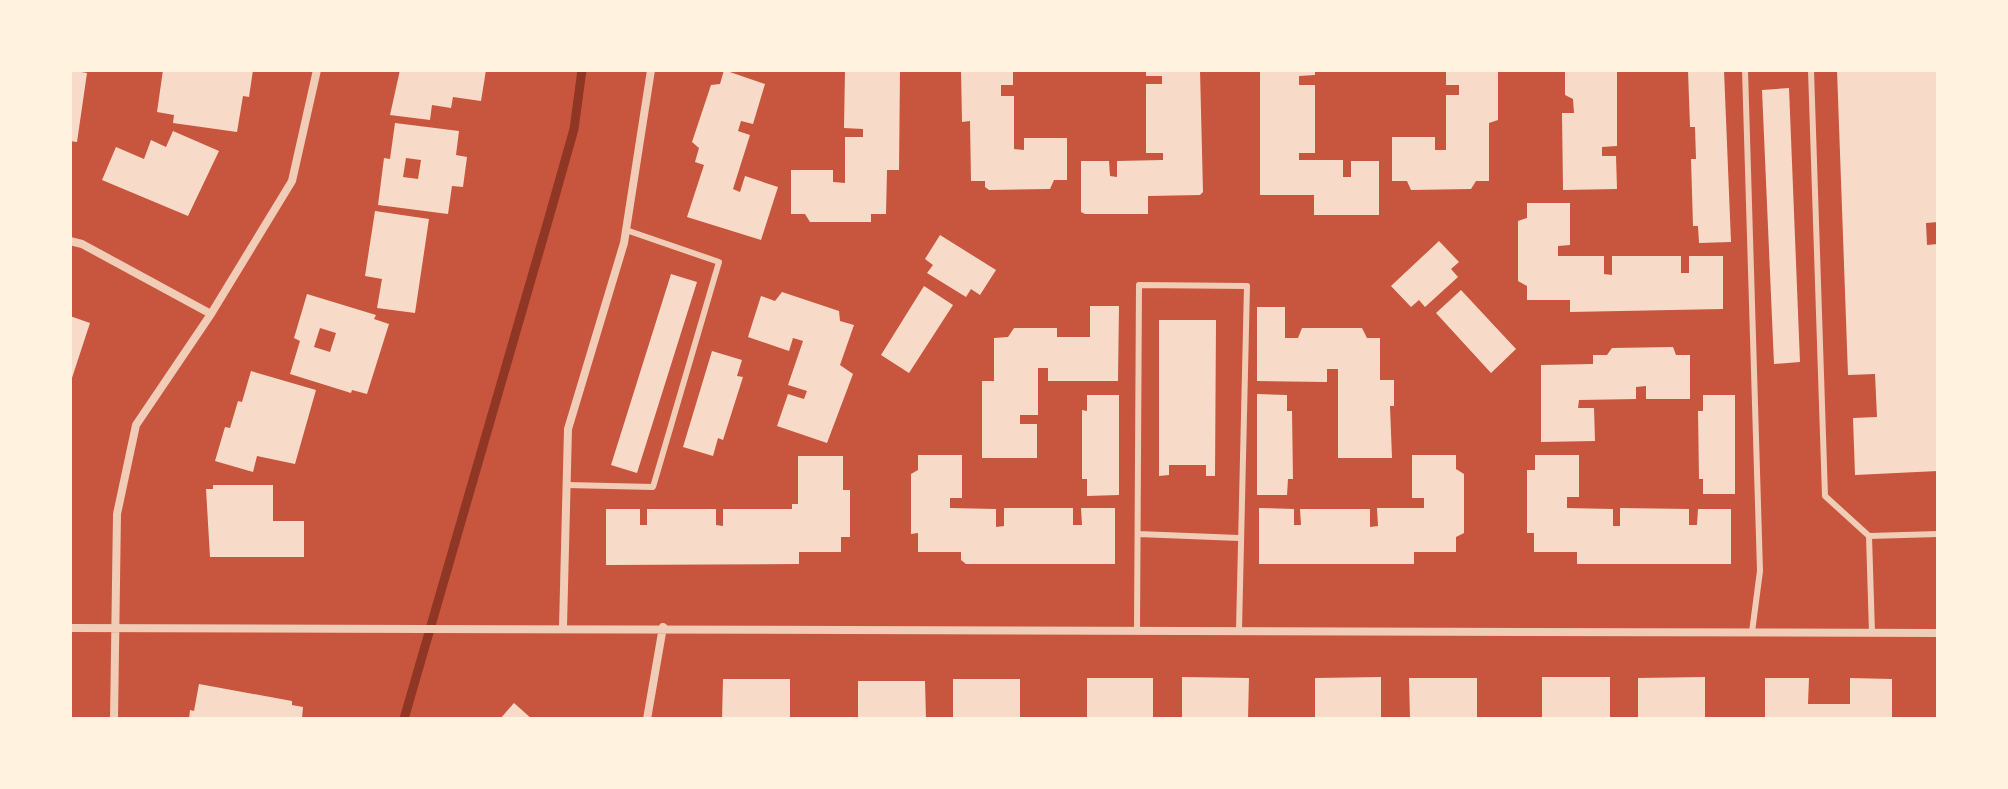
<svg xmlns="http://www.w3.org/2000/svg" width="2008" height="789" font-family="'Golos Text',sans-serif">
	<rect width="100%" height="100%" fill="#c8553d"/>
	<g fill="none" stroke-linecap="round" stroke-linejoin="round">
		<path stroke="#8f3625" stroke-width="9" d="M 404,719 L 550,214 L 574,129 L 582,70"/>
	</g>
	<path fill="#f7dbc8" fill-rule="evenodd" d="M 70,70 L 87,73 L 77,142 L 70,141 Z
		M 163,70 L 253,70 L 249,97 L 243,96 L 237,132 L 173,123 L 174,115 L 157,112 Z
		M 400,70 L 486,70 L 481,101 L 453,97 L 451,108 L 432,105 L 430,120 L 390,115 Z
		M 724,70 L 765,84 L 753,124 L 741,121 L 738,131 L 750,135 L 733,189 L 740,192 L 745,176 L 778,187 L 761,240 L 687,217 L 704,165 L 695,162 L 699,148 L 692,142 L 711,85 L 720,84 Z
		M 845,70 L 900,70 L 899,170 L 887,170 L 886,214 L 871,214 L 871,222 L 810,222 L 805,214 L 791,214 L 791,170 L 833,170 L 833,182 L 845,183 L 845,137 L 863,137 L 863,129 L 844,128 Z
		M 961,70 L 1013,70 L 1013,85 L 1001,85 L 1001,96 L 1014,96 L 1014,149 L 1024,150 L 1024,138 L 1067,138 L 1067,180 L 1054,180 L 1050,189 L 989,190 L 985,187 L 985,181 L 971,181 L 970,121 L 962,122 Z
		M 1146,70 L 1200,70 L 1203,192 L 1200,195 L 1148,196 L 1148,214 L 1085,214 L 1081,212 L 1081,161 L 1109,161 L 1110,176 L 1117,177 L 1117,161 L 1163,160 L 1163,153 L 1146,153 L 1146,84 L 1162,84 L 1162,76 L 1146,76 Z
		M 1260,70 L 1315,70 L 1315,75 L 1299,76 L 1299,85 L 1315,85 L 1315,153 L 1299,153 L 1299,160 L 1343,160 L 1343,177 L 1351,177 L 1351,161 L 1379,161 L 1379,215 L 1314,215 L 1314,195 L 1260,195 Z
		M 1446,70 L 1498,70 L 1498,120 L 1489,123 L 1489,181 L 1476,181 L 1471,189 L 1411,190 L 1407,181 L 1392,181 L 1392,137 L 1435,137 L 1435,150 L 1446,150 L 1446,95 L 1459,95 L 1459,85 L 1446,85 Z
		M 1565,70 L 1617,71 L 1617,146 L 1602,147 L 1602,156 L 1616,156 L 1617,189 L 1563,190 L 1562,113 L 1574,113 L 1573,99 L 1565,95 Z
		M 1688,70 L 1724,70 L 1731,242 L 1699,243 L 1698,226 L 1693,226 L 1691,159 L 1696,159 L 1695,127 L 1690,127 Z
		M 1837,70 L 1937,70 L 1938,222 L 1926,223 L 1927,245 L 1938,244 L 1938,471 L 1855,475 L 1853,418 L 1877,417 L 1875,374 L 1848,375 Z
		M 1789,88 L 1800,362 L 1774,364 L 1762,90 Z
		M 395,123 L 459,131 L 456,155 L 467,157 L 463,187 L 452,186 L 448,214 L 378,205 L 384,158 L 390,159 ZM 406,158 L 421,160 L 418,179 L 403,177 Z
		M 173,131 L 219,151 L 188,216 L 102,180 L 116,147 L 144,159 L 151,140 L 166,147 Z
		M 1527,203 L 1570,203 L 1570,245 L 1558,246 L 1558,256 L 1604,256 L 1604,274 L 1612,275 L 1612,256 L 1681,256 L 1681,273 L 1689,273 L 1689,256 L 1723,256 L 1723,309 L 1570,312 L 1570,300 L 1527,300 L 1527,286 L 1518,281 L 1518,221 L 1527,218 Z
		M 375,211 L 429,219 L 415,313 L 377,308 L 382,279 L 365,276 Z
		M 940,235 L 996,270 L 980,295 L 971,289 L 966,297 L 927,273 L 933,265 L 925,259 Z
		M 1439,241 L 1459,262 L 1451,269 L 1458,277 L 1425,307 L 1419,300 L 1411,307 L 1391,286 Z
		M 671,274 L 697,282 L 637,473 L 611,465 Z
		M 924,286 L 953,305 L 909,373 L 881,355 Z
		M 1461,290 L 1516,349 L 1491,373 L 1436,313 Z
		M 782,292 L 839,311 L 840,321 L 854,325 L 840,365 L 853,374 L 827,443 L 777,426 L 788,394 L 804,399 L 807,391 L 788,385 L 803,341 L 793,338 L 789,351 L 748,337 L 761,296 L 775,301 Z
		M 307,294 L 376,315 L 374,319 L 389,324 L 367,394 L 352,390 L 351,393 L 290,374 L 300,341 L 294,338 ZM 320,328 L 336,333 L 330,352 L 314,347 Z
		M 1090,306 L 1119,306 L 1118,381 L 1048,381 L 1048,368 L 1038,368 L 1038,415 L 1020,415 L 1020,424 L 1037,424 L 1037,458 L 982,458 L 982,381 L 994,381 L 994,338 L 1008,337 L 1014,328 L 1057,328 L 1057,337 L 1090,337 Z
		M 1257,307 L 1285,307 L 1285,338 L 1298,338 L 1302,328 L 1362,328 L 1367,338 L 1380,338 L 1380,380 L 1394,380 L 1394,406 L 1390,406 L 1392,458 L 1338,458 L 1338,369 L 1327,369 L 1327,382 L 1257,381 Z
		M 70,316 L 90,323 L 70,384 Z
		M 1159,320 L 1216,320 L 1215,476 L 1206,476 L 1206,465 L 1169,465 L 1169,475 L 1159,476 Z
		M 1673,347 L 1676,355 L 1690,355 L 1690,399 L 1646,399 L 1646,386 L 1636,387 L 1636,399 L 1579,400 L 1578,408 L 1594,408 L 1595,441 L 1541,442 L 1541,365 L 1593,364 L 1593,355 L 1607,355 L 1612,348 Z
		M 712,351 L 742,360 L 737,376 L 743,377 L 723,440 L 718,438 L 713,456 L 683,447 Z
		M 251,371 L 316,390 L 295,464 L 257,456 L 253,472 L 215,461 L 225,427 L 230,428 L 238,401 L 242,402 Z
		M 1257,394 L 1287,395 L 1287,411 L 1292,411 L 1293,479 L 1288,479 L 1287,495 L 1257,495 Z
		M 1087,395 L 1119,395 L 1119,495 L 1087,496 L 1087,479 L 1082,479 L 1082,410 L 1087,411 Z
		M 1703,395 L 1735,395 L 1735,494 L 1703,494 L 1703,479 L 1699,479 L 1698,411 L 1703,411 Z
		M 918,455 L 962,455 L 962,498 L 950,498 L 950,508 L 996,509 L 996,527 L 1004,526 L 1004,508 L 1073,508 L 1073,525 L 1082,525 L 1081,508 L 1115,508 L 1115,564 L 966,564 L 961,560 L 961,552 L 918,552 L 918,533 L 911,534 L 911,474 L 918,470 Z
		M 1412,455 L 1456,455 L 1456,469 L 1464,474 L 1464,533 L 1456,537 L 1456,552 L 1414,552 L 1414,564 L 1259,564 L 1259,508 L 1294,509 L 1294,525 L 1301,525 L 1300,509 L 1370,509 L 1370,527 L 1378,526 L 1377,508 L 1424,508 L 1424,498 L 1412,498 Z
		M 1535,455 L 1579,455 L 1579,497 L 1567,497 L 1567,508 L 1613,509 L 1613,526 L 1620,526 L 1620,508 L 1689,509 L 1689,525 L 1697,525 L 1698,509 L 1731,509 L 1731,564 L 1577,564 L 1577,552 L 1534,552 L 1534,533 L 1527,533 L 1527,470 L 1535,470 Z
		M 798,456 L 843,456 L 843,490 L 850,490 L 850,537 L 841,537 L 841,552 L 799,552 L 799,564 L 606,565 L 606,509 L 640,509 L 640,525 L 647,525 L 647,509 L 716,509 L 716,525 L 723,526 L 723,509 L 792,509 L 792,504 L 798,504 Z
		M 213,485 L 273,485 L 273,521 L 304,521 L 304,557 L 210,557 L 206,489 L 213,489 Z
		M 1182,677 L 1249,678 L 1248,719 L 1182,719 Z
		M 1381,677 L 1381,719 L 1315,719 L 1315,678 Z
		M 1542,677 L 1610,677 L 1610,719 L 1542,719 Z
		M 1705,677 L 1705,719 L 1638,719 L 1638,678 Z
		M 1087,678 L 1153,678 L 1153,719 L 1087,719 Z
		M 1409,678 L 1477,678 L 1477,719 L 1410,719 Z
		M 1765,678 L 1809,678 L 1808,704 L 1850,704 L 1850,678 L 1892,679 L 1892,719 L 1765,719 Z
		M 723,679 L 790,679 L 790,719 L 722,719 Z
		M 953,679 L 1020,679 L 1020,719 L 953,719 Z
		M 858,681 L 925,681 L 926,719 L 858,719 Z
		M 199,684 L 292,701 L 292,705 L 303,707 L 302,719 L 189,719 L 190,710 L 194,711 Z
		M 514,703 L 532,719 L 500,719 Z"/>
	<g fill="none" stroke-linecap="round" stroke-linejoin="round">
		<path stroke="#f1ccb7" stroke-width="6" d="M 1745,70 L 1760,571 L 1752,632
			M 1811,70 L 1825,496 L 1869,536 L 1872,633
			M 567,485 L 653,487 L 719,262 L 626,230
			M 1138,534 L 1239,538
			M 1869,536 L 1938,534
			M 1137,630 L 1139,285 L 1247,286 L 1239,630"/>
		<path stroke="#f1ccb7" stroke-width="8" d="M 70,241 L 82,244 L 211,314
			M 563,627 L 568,429 L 624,243 L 651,70
			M 70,628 L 1938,633
			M 114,719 L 117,514 L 136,425 L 211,314 L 292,181 L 317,70
			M 647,719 L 663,627"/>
	</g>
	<rect width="2008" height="789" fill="none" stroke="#fff3e0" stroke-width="144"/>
</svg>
